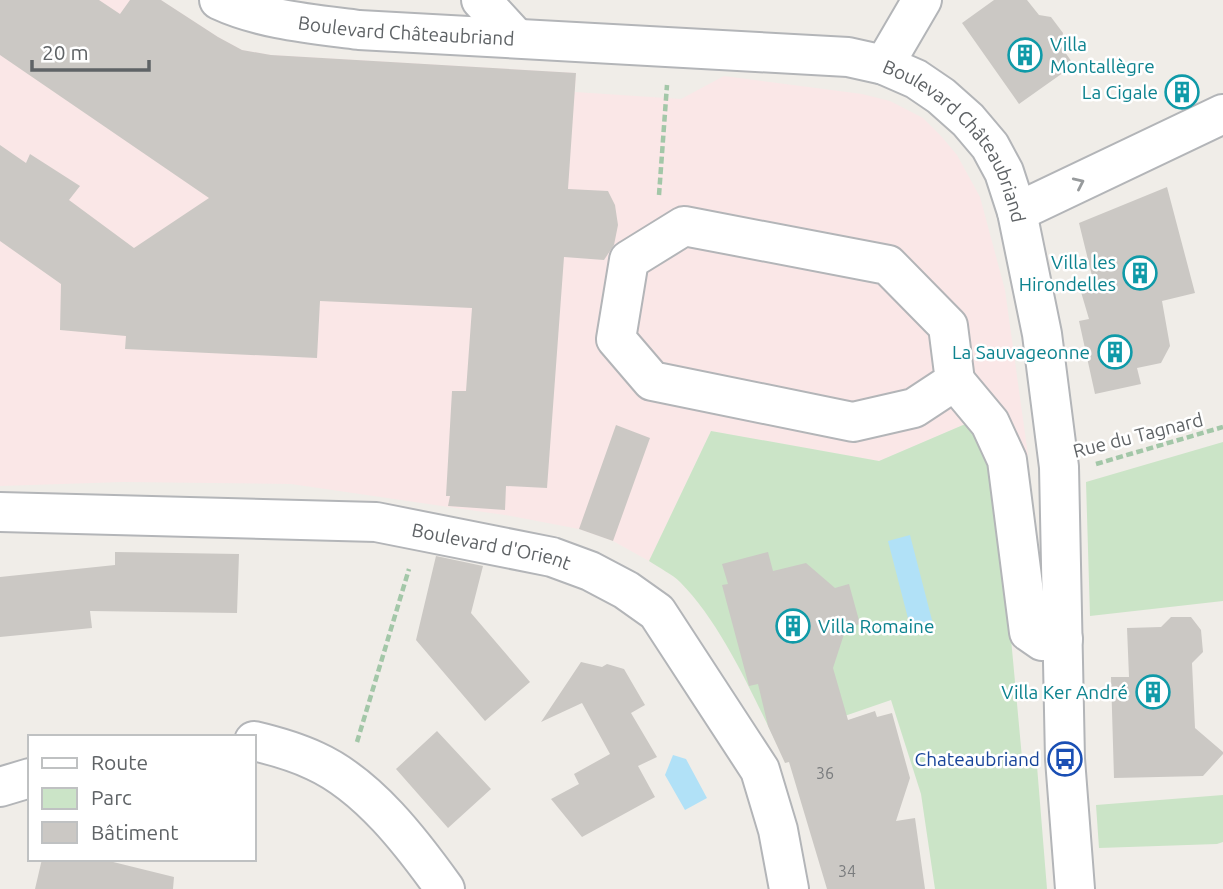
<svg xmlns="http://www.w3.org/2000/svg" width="1223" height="889" font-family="Ubuntu,sans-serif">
	<rect width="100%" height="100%" fill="#f0ede8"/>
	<path fill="#fae7e7" d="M 0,0 L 161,0 L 218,37 L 242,50 L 271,55 L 576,73 L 575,92 L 681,99 L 724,76 L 862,94 L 890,101 L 923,118 L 941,136 L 957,155 L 980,197 L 1005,290 L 1028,455 L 1007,460 L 970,422 L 879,461 L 711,431 L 649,561 L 613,541 L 579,529 L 511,516 L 291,484 L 123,482 L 0,486 Z"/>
	<path fill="#cbe4c7" d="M 970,422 L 997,486 L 1022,758 L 1024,768 L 1037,766 L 1047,889 L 935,889 L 921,794 L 891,700 L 775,740 C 750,689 720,622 680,582 C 672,574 659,568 649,561 L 711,431 L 879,461 Z
		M 1223,442 L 1223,601 L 1090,616 L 1086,482 Z
		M 1223,795 L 1223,842 L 1217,844 L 1099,848 L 1096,805 Z"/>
	<path fill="#b1e1f7" d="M 910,535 L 933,624 L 911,630 L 888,541 Z
		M 673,755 L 686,759 L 707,798 L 685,810 L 665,775 Z"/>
	<path fill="#cbc8c4" d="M 0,0 L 99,0 L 120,14 L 130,0 L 161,0 L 218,37 L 242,50 L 271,55 L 576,73 L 568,189 L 608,191 L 615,205 L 618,225 L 614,245 L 604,260 L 564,257 L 547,488 L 506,486 L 505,510 L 448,506 L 450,496 L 446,496 L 452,391 L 466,391 L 472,308 L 320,301 L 317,358 L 125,349 L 126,336 L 60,330 L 61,284 L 0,241 L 0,145 L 26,163 L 30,154 L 80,186 L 69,200 L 134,248 L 209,198 L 0,55 Z
		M 994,0 L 1027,0 L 1039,15 L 1051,17 L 1063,33 L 1060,45 L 1074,65 L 1019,104 L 962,23 Z
		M 1167,187 L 1195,293 L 1162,301 L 1170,346 L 1161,363 L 1137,368 L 1141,384 L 1095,394 L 1079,321 L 1089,319 L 1081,292 L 1095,288 L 1079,223 Z
		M 616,425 L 650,438 L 613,541 L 579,529 Z
		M 115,552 L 239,554 L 237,613 L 90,611 L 92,628 L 0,637 L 0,577 L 115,565 Z
		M 768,552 L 773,571 L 806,563 L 835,588 L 849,584 L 860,624 L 846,628 L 833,668 L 848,720 L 875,711 L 877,717 L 892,713 L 910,778 L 896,821 L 915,818 L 925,889 L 827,889 L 789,762 L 785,763 L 768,726 L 758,684 L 749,686 L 722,585 L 728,584 L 722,564 Z
		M 436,556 L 483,566 L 471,613 L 530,682 L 485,721 L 416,640 Z
		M 1171,617 L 1191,617 L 1201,630 L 1203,652 L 1192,663 L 1195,728 L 1223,752 L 1223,754 L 1203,776 L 1114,778 L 1111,677 L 1129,677 L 1127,628 L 1161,627 Z
		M 581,662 L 602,667 L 607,664 L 624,669 L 645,705 L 631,713 L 657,757 L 638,766 L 655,797 L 582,837 L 551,799 L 579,784 L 574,774 L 610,754 L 582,703 L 541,722 Z
		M 437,731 L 491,789 L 448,828 L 396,769 Z
		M 42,859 L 101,859 L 174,877 L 173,889 L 35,889 Z"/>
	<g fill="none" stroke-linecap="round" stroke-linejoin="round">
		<defs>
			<g id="minor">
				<path id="s1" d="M 219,0 C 262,20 313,24 359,30 L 848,57 L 884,65 L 916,79 L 941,96 L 968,120 L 990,146 L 1004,172 L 1017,212 L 1042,334 L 1059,467 L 1065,759 L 1075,889"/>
				<path d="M 481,0 L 516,38"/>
				<path d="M 884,65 L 922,0"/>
				<path d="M 1017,212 L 1223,114"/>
				<path d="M 684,226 L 888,265 L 948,326 L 955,381 L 914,408 L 853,422 L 652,381 L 616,339 L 629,260 Z"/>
				<path d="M 955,381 L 990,423 L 1007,460 L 1029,632 L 1042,641 L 1063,639"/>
				<path id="s2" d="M 0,512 L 376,522 L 552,557 L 590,571 L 626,590 L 657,612 L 760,770 L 778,830 L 789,889"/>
				<path d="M 254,741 C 275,746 296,752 315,761 C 368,785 412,843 445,889"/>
				<path d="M 0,787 L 30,778"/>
			</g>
		</defs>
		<use href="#minor" stroke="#b3b5b8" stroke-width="42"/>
		<path stroke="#a3c7a8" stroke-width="4.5" stroke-dasharray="7 3.5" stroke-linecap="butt" d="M 659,195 L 667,85
			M 1096,464 L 1223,427
			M 357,742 L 409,569"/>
		<use href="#minor" stroke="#fff" stroke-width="38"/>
	</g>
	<defs><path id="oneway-chevron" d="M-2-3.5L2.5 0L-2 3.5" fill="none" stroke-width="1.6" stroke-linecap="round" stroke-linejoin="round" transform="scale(1.75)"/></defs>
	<use stroke="#979a9c" href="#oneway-chevron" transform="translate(1079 183) rotate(-25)"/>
	<defs>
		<symbol id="building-ring" viewBox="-11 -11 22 22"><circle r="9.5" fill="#fff" stroke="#0f9aa8" stroke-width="1.5"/><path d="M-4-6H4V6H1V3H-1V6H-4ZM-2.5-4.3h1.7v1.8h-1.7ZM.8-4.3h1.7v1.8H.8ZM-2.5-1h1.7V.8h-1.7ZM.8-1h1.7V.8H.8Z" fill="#0f9aa8"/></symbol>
		<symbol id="bus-ring" viewBox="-11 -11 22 22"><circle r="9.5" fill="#fff" stroke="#1a4fb4" stroke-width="1.5"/><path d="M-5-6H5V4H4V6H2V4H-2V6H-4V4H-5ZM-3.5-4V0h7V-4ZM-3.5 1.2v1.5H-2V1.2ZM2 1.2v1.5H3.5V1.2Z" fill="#1a4fb4"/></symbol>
	</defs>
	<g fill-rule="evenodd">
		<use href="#building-ring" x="1006" y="36" width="38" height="38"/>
		<use href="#building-ring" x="1163" y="73" width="38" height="38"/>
		<use href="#building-ring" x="1121" y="254" width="38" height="38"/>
		<use href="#building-ring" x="1096" y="333" width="38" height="38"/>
		<use href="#building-ring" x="774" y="607" width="38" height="38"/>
		<use href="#building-ring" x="1134" y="673" width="38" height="38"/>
		<use href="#bus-ring" x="1046" y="740" width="38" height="38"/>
	</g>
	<g text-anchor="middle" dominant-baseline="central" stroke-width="5" stroke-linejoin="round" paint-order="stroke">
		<g font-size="16" fill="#7a7c7e">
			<text x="825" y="773">36</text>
			<text x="847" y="871">34</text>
		</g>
		<g font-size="19" fill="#5f6366" stroke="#fff">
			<text stroke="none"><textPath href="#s1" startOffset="191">Boulevard Châteaubriand</textPath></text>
			<text stroke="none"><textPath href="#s1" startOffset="779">Boulevard Châteaubriand</textPath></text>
			<text transform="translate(1138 435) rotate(-14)">Rue du Tagnard</text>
			<text stroke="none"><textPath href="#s2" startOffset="494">Boulevard d'Orient</textPath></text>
		</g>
		<g font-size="19" fill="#0d838f" stroke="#fff" text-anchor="end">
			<text x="1050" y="44" text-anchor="start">Villa<tspan x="1050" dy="22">Montallègre</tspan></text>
			<text x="1158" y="92">La Cigale</text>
			<text x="1116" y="262">Villa les<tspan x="1116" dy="22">Hirondelles</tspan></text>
			<text x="1090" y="352">La Sauvageonne</text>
			<text x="818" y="626" text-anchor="start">Villa Romaine</text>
			<text x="1128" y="692">Villa Ker André</text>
		</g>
		<g font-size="19" fill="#164399" stroke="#fff" text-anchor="end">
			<text x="1040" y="759">Chateaubriand</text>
		</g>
	</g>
	<rect x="28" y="735" width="228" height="126" fill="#ffffff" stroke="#bfc1c2" stroke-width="2"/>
	<rect x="42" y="758" width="35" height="10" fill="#ffffff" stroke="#bfc1c2" stroke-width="2"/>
	<text x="91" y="770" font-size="21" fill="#5f6366">Route</text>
	<rect x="42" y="788" width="35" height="21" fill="#cbe4c7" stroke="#bfc1c2" stroke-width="2"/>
	<text x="91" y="805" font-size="21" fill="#5f6366">Parc</text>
	<rect x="42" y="822" width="35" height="21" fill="#cbc8c4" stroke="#bfc1c2" stroke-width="2"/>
	<text x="91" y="840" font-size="21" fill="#5f6366">Bâtiment</text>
	<path d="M32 60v10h117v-10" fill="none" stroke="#5f6366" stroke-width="3.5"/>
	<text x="42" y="60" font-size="21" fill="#5f6366" stroke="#ffffff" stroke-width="5" paint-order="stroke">20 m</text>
</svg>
